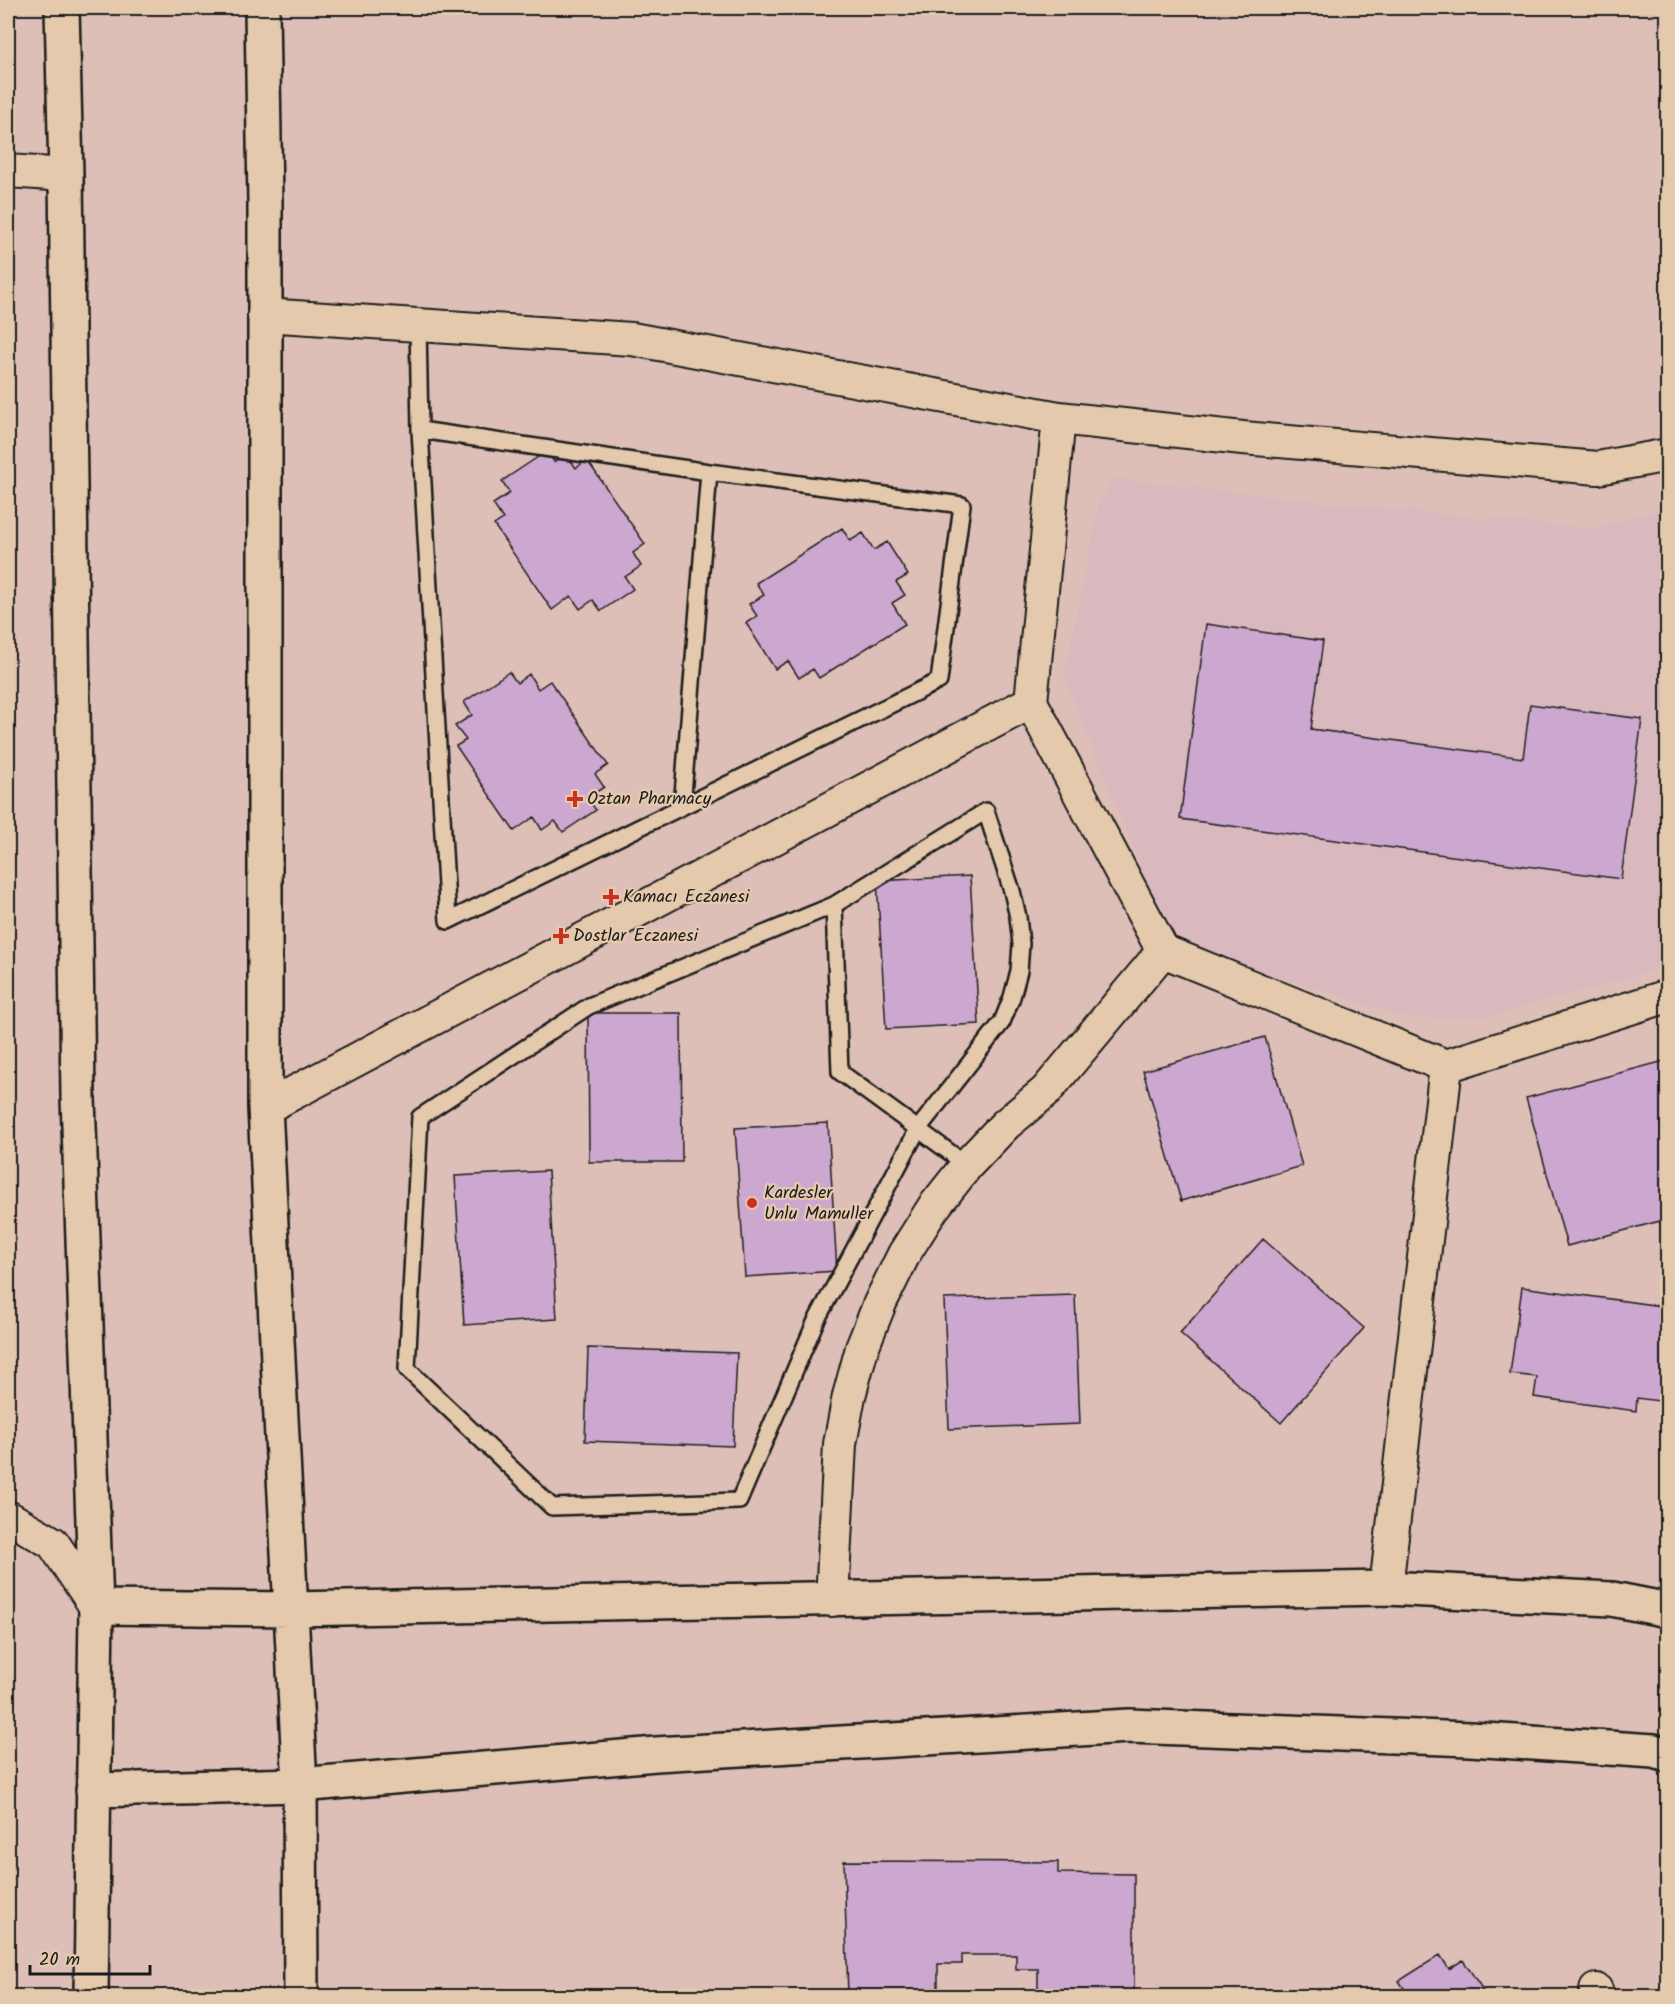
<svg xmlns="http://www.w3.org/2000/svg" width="1675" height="2004" font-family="Kalam,sans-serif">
	<rect width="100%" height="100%" fill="#debfb7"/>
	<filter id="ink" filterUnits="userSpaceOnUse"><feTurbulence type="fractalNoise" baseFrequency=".0167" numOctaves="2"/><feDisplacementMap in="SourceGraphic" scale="12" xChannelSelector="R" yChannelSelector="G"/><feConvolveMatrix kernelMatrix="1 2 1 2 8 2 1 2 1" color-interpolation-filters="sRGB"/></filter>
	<g filter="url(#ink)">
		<path fill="#d9b8be" d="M 1115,478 L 1320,502 L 1592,529 L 1667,508 L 1667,967 L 1486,1017 L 1408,1018 L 1210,955 L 1165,925 L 1064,678 L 1100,499 Z"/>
		<path fill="#cca7d0" stroke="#1c1c1c" stroke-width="1.5" d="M 547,451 L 554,462 L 566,453 L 576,468 L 587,460 L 645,544 L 633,553 L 641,566 L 625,577 L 633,589 L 601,611 L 593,600 L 580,609 L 571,596 L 552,610 L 494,525 L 503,519 L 493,504 L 510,493 L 502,481 Z
			M 842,528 L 850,541 L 863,533 L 874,550 L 887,542 L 908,575 L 896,582 L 905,595 L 892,603 L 905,624 L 819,678 L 813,669 L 799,678 L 788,661 L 775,669 L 746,623 L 757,616 L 749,604 L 764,595 L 756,583 Z
			M 1206,624 L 1323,641 L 1311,729 L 1523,758 L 1530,704 L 1642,719 L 1621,879 L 1180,819 Z
			M 509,672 L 517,683 L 529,674 L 538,689 L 550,681 L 608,765 L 595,774 L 604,787 L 587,798 L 596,810 L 563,832 L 555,821 L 542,830 L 534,817 L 514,831 L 456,746 L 466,740 L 455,726 L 472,715 L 464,702 Z
			M 970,876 L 979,1024 L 886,1029 L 877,881 Z
			M 588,1013 L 681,1013 L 682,1162 L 589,1162 Z
			M 1265,1037 L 1302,1166 L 1181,1201 L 1143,1071 Z
			M 1668,1060 L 1668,1249 L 1660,1221 L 1567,1246 L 1526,1098 Z
			M 828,1123 L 837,1271 L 745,1277 L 735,1128 Z
			M 548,1171 L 557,1319 L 464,1325 L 455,1176 Z
			M 1263,1239 L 1364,1328 L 1281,1423 L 1180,1333 Z
			M 1522,1287 L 1668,1307 L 1666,1402 L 1637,1398 L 1636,1411 L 1534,1397 L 1537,1377 L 1510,1374 Z
			M 1075,1295 L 1080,1424 L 949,1429 L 944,1299 Z
			M 588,1348 L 737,1353 L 733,1446 L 585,1441 Z
			M 844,1861 L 1058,1862 L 1058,1873 L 1134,1874 L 1134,1996 L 1038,1996 L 1038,1969 L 1016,1969 L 1016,1955 L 962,1955 L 962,1964 L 938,1964 L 938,1996 L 848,1996 Z
			M 1440,1955 L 1449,1969 L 1463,1960 L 1483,1990 L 1472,1996 L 1403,1996 L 1408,1994 L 1399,1981 Z"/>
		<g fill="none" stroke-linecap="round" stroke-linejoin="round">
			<defs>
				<path id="service" d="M 418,325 L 420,430 L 448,921 L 939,681 L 962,505 L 709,472 L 420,430
					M 682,807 L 709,472
					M 986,811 L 1012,891 L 1018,917 L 1021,944 L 1019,971 L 1012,997 L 1002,1022 L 918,1129 L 815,1323 L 739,1501 L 552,1507 L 407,1369 L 420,1117 L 589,1006 L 834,905 Z
					M 834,905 L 840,1072 L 967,1165"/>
				<path id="minor" d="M 8,171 L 66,175
					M 264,315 L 632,339 L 1059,418 L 1243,438 L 1598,468 L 1668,455
					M 1059,418 L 1031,702 L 1163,951 L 1446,1066 L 1668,996
					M 265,1108 L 1031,702
					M 8,1517 L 53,1543 L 96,1607
					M 1386,1588 L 1446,1066
					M 832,1600 L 840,1444 L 849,1396 L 862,1348 L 880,1303 L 904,1254 L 933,1208 L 967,1165 L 1005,1125 L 1046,1091 L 1163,951
					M 1596,1990 L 1598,1996"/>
				<path id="tertiary" d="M 62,8 L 66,175 L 78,1098 L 96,1607 L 91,1996
					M 262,8 L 265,204 L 265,1108 L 300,1785 L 301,1996
					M 96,1607 L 291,1609 L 1386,1588 L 1612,1599 L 1668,1610
					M 93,1790 L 300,1785 L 656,1754 L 1129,1726 L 1470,1739 L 1654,1751 L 1668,1755"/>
			</defs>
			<use href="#service" stroke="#1c1c1c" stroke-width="20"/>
			<use href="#minor" stroke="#1c1c1c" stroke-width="36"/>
			<use href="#tertiary" stroke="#1c1c1c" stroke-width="38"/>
			<use href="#service" stroke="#e5c9ac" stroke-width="15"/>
			<use href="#minor" stroke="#e5c9ac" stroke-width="32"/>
			<use href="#tertiary" stroke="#e5c9ac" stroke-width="33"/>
		</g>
	</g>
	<g fill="#c8321e" stroke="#e5c9ac" stroke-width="2">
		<path d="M572 790h6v6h6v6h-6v6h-6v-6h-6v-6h6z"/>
		<path d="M608 888h6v6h6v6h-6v6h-6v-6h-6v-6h6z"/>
		<path d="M558 927h6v6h6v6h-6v6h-6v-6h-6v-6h6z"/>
		<circle cx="752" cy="1203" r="6"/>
	</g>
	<g text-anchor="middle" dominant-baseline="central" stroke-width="4.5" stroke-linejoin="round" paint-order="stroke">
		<g font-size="18" fill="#1c1c1c" stroke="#e5c9ac" text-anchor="start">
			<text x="587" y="799">Oztan Pharmacy</text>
			<text x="623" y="897">Kamacı Eczanesi</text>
			<text x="573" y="936">Dostlar Eczanesi</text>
			<text x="764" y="1193">Kardesler<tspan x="764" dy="21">Unlu Mamuller</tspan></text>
		</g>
	</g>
	<rect width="1675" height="2004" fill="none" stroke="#e5c9ac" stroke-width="30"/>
	<rect x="15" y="15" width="1645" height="1974" fill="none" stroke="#1c1c1c" stroke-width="2" filter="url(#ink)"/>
	<path d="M30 1965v9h120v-9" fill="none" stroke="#1c1c1c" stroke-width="3"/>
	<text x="39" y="1965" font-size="18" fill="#1c1c1c" stroke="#e5c9ac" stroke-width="4.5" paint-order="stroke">20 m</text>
</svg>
